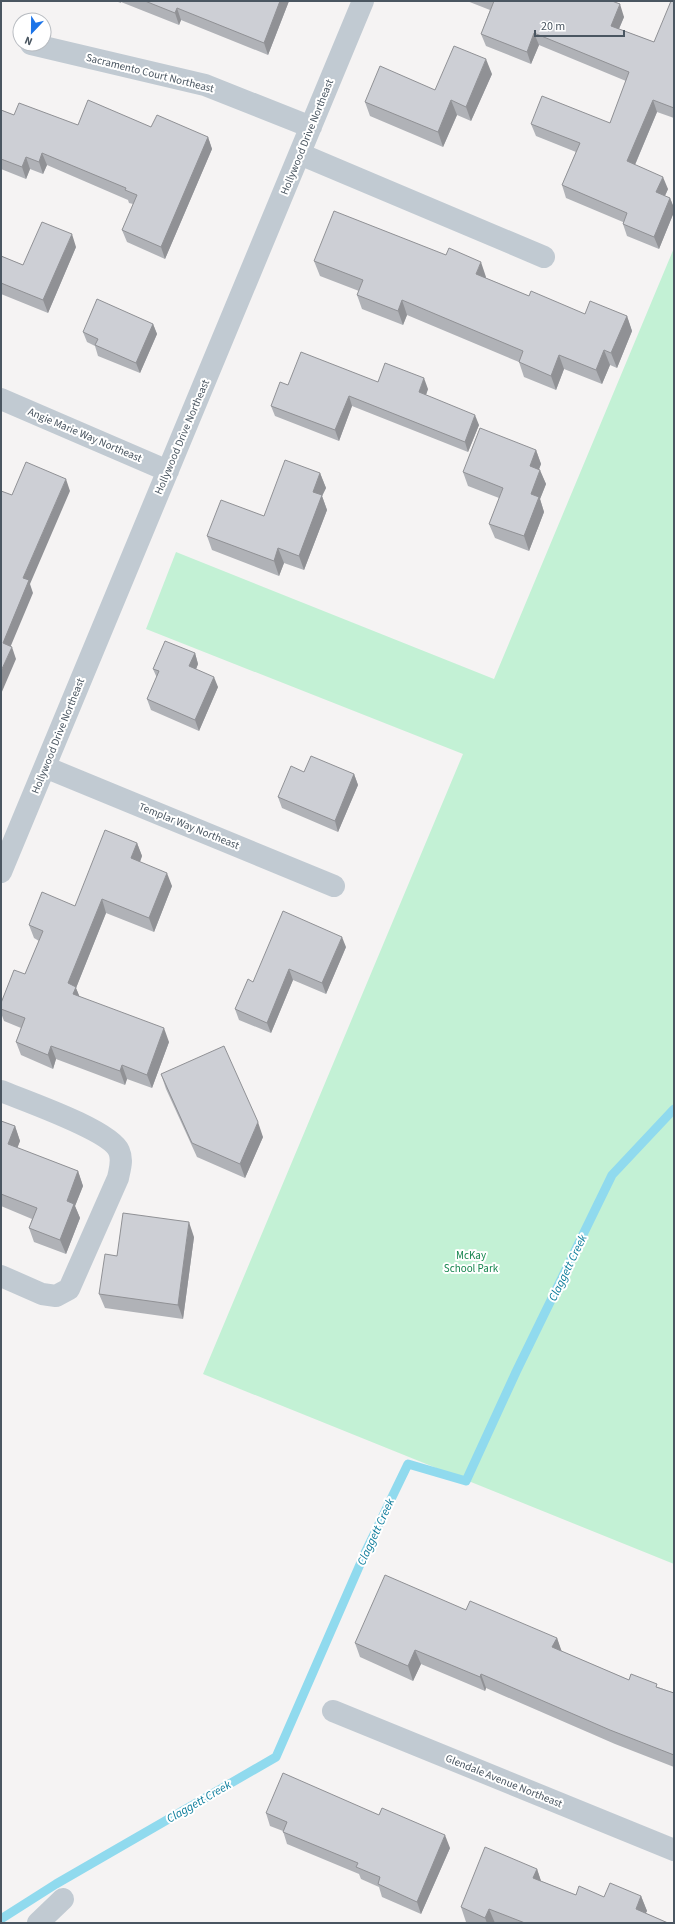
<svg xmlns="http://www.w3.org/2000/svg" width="675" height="1924" font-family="'Source Sans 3',sans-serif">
	<rect width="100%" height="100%" fill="#f5f3f3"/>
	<path fill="#c3f1d5" d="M 674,248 L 674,1564 L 203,1374 L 463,754 L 146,629 L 176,552 L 494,679 Z"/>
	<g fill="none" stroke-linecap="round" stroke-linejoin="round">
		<path stroke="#90daee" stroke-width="9" d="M 1,1919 L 56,1884 L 276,1757 L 365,1553 L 408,1464 L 466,1481 L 516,1372 L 612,1175 L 674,1109"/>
		<path stroke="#c1cad2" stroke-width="22" d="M 31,44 L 205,85 L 311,127
			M 300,154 L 544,257
			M 1,399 L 168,471
			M 45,767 L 334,886
			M 1,872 L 363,1
			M 1,1091 C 25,1101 110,1130 119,1151 C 123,1160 120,1168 118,1178 L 69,1289 L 56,1296 L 42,1294 L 1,1276
			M 333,1711 L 674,1850
			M 38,1923 L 63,1899"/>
	</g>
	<path fill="#b0b2b7" d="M 115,1 L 289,1 L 268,55 L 181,20 L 179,25 L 121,2 L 121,3 Z
		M 467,1 L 612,1 L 624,17 L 619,29 L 654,42 L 674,1 L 674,118 L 657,112 L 635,165 L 668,189 L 665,196 L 670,198 L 674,208 L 674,212 L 659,249 L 627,236 L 623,224 L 623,222 L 566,198 L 562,185 L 576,152 L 536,136 L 531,124 L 610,123 L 626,81 L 539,45 L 531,64 L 486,46 L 481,34 L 490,10 Z
		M 492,74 L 471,121 L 457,115 L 443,147 L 370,116 L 365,102 L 435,90 Z
		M 1,110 L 14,115 L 78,125 L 151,127 L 208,137 L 212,149 L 165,259 L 127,242 L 122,230 L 133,204 L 129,203 L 128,200 L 47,165 L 43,174 L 30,169 L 26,179 L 1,169 Z
		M 76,247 L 48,313 L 1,294 L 1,256 L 23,265 Z
		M 314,261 L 486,277 L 486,278 L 529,296 L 585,314 L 627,316 L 632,331 L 617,368 L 610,365 L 602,384 L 564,369 L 556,390 L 524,377 L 519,362 L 407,315 L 403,325 L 362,309 L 357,295 L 359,291 L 320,276 Z
		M 153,324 L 157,334 L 140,373 L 98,356 L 95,346 L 87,342 L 83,332 Z
		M 378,382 L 428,389 L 426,395 L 479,425 L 468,452 L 352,406 L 339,441 L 275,416 L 271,406 L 288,385 Z
		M 536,450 L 541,464 L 539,469 L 546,484 L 540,499 L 544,512 L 529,551 L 495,538 L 489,524 L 499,498 L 468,486 L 463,472 Z
		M 320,473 L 326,488 L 322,496 L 327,510 L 304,570 L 284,563 L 279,576 L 212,550 L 207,536 L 264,516 Z
		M 195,653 L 198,664 L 196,669 L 218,687 L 199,731 L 151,710 L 147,699 L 157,678 L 153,669 Z
		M 304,772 L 354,774 L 358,785 L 338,832 L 282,808 L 278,797 Z
		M 137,843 L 142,856 L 140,862 L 172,886 L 154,932 L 106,913 L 76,988 L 79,996 L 169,1042 L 152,1088 L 127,1079 L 125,1085 L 56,1059 L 53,1069 L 21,1055 L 16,1042 L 21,1028 L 4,1021 L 1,1013 L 1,1009 L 25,974 L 39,941 L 34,938 L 29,925 L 75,906 Z
		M 346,947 L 326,994 L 293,980 L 271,1033 L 239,1020 L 235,1009 L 253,982 Z
		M 161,1074 L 263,1137 L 245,1178 L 197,1157 L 166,1089 Z
		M 1,1121 L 15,1126 L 20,1141 L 17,1148 L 78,1171 L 83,1186 L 75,1206 L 80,1218 L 66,1254 L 34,1242 L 29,1228 L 32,1219 L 1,1206 Z
		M 194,1237 L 183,1319 L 105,1308 L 99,1294 L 117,1256 Z
		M 557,1638 L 561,1651 L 629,1680 L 658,1687 L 674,1693 L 674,1767 L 615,1744 L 486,1688 L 485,1691 L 421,1664 L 413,1681 L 360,1657 L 355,1643 Z
		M 266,1813 L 450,1848 L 421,1914 L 382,1897 L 379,1887 L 361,1879 L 359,1874 L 287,1844 L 283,1831 L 270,1826 Z
		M 537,1869 L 541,1881 L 576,1895 L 604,1897 L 641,1896 L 647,1911 L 645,1913 L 668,1923 L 469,1923 L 466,1922 L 461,1907 Z"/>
	<path fill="#909195" d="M 280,1 L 289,1 L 268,55 L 264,43 Z
		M 620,4 L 624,17 L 615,38 L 611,26 Z
		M 177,8 L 181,20 L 179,25 L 175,13 Z
		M 534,33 L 539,45 L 531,64 L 527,52 Z
		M 486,59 L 492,74 L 471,121 L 466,107 Z
		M 451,100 L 457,115 L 443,147 L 438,132 Z
		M 653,100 L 657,112 L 631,174 L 627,161 Z
		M 208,137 L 212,149 L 165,259 L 161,247 Z
		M 42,153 L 47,165 L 43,174 L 39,162 Z
		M 26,157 L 30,169 L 26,179 L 22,167 Z
		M 663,177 L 668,189 L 661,204 L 656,192 Z
		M 670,198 L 674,208 L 674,212 L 659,249 L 654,237 Z
		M 72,234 L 76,247 L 48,313 L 43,300 Z
		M 481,262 L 486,277 L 481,289 L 476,274 Z
		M 402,300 L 407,315 L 403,325 L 398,311 Z
		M 627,316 L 632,331 L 617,368 L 611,353 Z
		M 153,324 L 157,334 L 140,373 L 136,363 Z
		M 604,350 L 610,365 L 602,384 L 596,370 Z
		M 559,355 L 564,369 L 556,390 L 551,376 Z
		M 424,378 L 428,389 L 423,403 L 419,392 Z
		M 349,396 L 352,406 L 339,441 L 335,430 Z
		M 475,415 L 479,425 L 468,452 L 465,442 Z
		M 536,450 L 541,464 L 535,480 L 530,466 Z
		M 540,470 L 546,484 L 540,499 L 544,512 L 529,551 L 524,536 L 531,494 Z
		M 320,473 L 326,488 L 322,496 L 327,510 L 304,570 L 299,556 L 313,492 Z
		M 66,479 L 70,491 L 30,584 L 33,593 L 7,655 L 3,643 L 23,578 Z
		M 278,548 L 284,563 L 279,576 L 274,561 Z
		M 12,647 L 16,659 L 1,694 L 1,671 Z
		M 195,653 L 198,664 L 193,677 L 189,666 Z
		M 214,677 L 218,687 L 199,731 L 195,720 Z
		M 354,774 L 358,785 L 338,832 L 335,821 Z
		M 137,843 L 142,856 L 136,872 L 131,858 Z
		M 167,873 L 172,886 L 154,932 L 149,918 Z
		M 102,899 L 106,913 L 76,988 L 81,1000 L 73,995 L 68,983 Z
		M 342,937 L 346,947 L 326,994 L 322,983 Z
		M 289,969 L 293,980 L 271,1033 L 267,1023 Z
		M 164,1028 L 169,1042 L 152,1088 L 147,1075 Z
		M 51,1046 L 56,1059 L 53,1069 L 48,1055 Z
		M 122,1065 L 127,1079 L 125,1085 L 120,1071 Z
		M 258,1122 L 263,1137 L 245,1178 L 240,1164 Z
		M 15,1126 L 20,1141 L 13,1159 L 8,1144 Z
		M 78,1171 L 83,1186 L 75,1206 L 80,1218 L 66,1254 L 60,1240 L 67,1201 Z
		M 189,1222 L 194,1237 L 183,1319 L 178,1305 Z
		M 557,1638 L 562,1652 L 552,1647 Z
		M 415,1650 L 421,1664 L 413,1681 L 408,1666 Z
		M 481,1674 L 486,1688 L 485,1691 L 480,1677 Z
		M 445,1835 L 450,1848 L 421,1914 L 417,1902 Z
		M 537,1869 L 542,1884 L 533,1878 Z
		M 641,1896 L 647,1911 L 641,1923 L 636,1909 Z
		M 489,1909 L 495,1923 L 487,1923 L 485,1918 Z"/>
	<path fill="#cdcfd5" stroke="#909195" d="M 145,1 L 280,1 L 264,43 L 177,8 L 175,13 Z
		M 494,1 L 612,1 L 620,4 L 611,26 L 654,42 L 671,1 L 674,1 L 674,108 L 653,100 L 627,161 L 663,177 L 656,192 L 670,198 L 654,237 L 623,224 L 627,213 L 562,185 L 580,143 L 531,124 L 542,96 L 610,123 L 629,72 L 534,33 L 527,52 L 481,34 Z
		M 454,46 L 486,59 L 466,107 L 451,100 L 438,132 L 365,102 L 380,66 L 435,90 Z
		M 88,100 L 151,127 L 157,115 L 208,137 L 161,247 L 122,230 L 137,195 L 125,190 L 126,188 L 42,153 L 39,162 L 26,157 L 22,167 L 1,159 L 1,110 L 14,115 L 19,103 L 78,125 Z
		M 334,211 L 446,255 L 449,248 L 481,262 L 476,274 L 529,296 L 531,291 L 585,314 L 590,301 L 627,316 L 611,353 L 604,350 L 596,370 L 559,355 L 551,376 L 519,362 L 523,351 L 402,300 L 398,311 L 357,295 L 363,280 L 314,261 Z
		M 42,222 L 72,234 L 43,300 L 1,283 L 1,256 L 23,265 Z
		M 97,299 L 153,324 L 136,363 L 95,345 L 98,339 L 83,332 Z
		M 301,352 L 378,382 L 385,363 L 424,378 L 419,392 L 475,415 L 465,442 L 349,396 L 335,430 L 271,406 L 280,382 L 288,385 Z
		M 480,428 L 536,450 L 530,466 L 540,470 L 531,494 L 539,497 L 524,536 L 489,524 L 503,488 L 463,472 Z
		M 285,460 L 320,473 L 313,492 L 322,495 L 299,556 L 278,548 L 274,561 L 207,536 L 221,500 L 264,516 Z
		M 26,462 L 66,479 L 23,578 L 29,580 L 3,643 L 12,647 L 1,671 L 1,491 L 12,495 Z
		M 165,641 L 195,653 L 189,666 L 214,677 L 195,720 L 147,699 L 159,671 L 153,669 Z
		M 311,756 L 354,774 L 335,821 L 278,797 L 291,766 L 304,772 Z
		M 105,830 L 137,843 L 131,858 L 167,873 L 149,918 L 102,899 L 68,983 L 76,987 L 73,994 L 164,1028 L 147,1075 L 122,1065 L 120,1071 L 51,1046 L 48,1055 L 16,1042 L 25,1018 L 1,1009 L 1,1003 L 14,970 L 25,974 L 43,931 L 29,925 L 42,892 L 75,906 Z
		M 283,911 L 342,937 L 322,983 L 289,969 L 267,1023 L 235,1009 L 248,979 L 253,982 Z
		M 224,1046 L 258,1122 L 240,1164 L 192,1143 L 161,1074 Z
		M 1,1121 L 15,1126 L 8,1144 L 78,1171 L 67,1201 L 74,1204 L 60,1240 L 29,1228 L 37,1208 L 1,1194 Z
		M 123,1213 L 189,1222 L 178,1305 L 99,1294 L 105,1254 L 117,1256 Z
		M 385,1575 L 466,1610 L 470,1601 L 557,1638 L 552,1647 L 629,1680 L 631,1674 L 657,1684 L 656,1687 L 674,1693 L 674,1755 L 610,1730 L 481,1674 L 480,1677 L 415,1650 L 408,1666 L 355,1643 Z
		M 283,1773 L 379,1815 L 382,1808 L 445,1835 L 417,1902 L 378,1884 L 380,1877 L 356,1867 L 358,1863 L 283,1832 L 287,1822 L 266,1813 Z
		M 485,1847 L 537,1869 L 533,1878 L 576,1895 L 579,1886 L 604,1897 L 610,1883 L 641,1896 L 636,1909 L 668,1923 L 525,1923 L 489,1909 L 485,1918 L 461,1907 Z"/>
	<g text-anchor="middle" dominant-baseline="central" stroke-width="4" stroke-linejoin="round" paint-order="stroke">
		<g font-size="11" fill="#4a5661" stroke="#fff">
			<text transform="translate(150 73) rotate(14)">Sacramento Court Northeast</text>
			<text transform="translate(307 137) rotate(-68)">Hollywood Drive Northeast</text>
			<text transform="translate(85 435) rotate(23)">Angie Marie Way Northeast</text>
			<text transform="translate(182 437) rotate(-67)">Hollywood Drive Northeast</text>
			<text transform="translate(58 736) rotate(-68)">Hollywood Drive Northeast</text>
			<text transform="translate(189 826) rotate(22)">Templar Way Northeast</text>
			<text transform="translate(504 1781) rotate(22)">Glendale Avenue Northeast</text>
		</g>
		<g font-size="11" fill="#17864f" stroke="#fff">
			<text x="471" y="1255">McKay<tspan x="471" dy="13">School Park</tspan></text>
		</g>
		<g font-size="12" font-style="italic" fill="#0c7c9b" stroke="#fff">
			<text transform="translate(568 1268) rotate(-64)">Claggett Creek</text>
			<text transform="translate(376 1532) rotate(-65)">Claggett Creek</text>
			<text transform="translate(199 1802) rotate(-30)">Claggett Creek</text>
		</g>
	</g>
	<rect width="675" height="1924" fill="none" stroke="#4a5661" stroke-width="4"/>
	<g transform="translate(32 32) rotate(202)"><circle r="19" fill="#ffffff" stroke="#b7bbc0"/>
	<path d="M0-3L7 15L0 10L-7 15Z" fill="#1a73e8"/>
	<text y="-6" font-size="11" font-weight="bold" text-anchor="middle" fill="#4a5661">N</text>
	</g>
	<path d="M535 30v6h89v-6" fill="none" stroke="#4a5661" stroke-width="2"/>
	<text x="541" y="30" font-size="12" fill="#4a5661" stroke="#ffffff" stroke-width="3" paint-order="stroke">20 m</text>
</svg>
